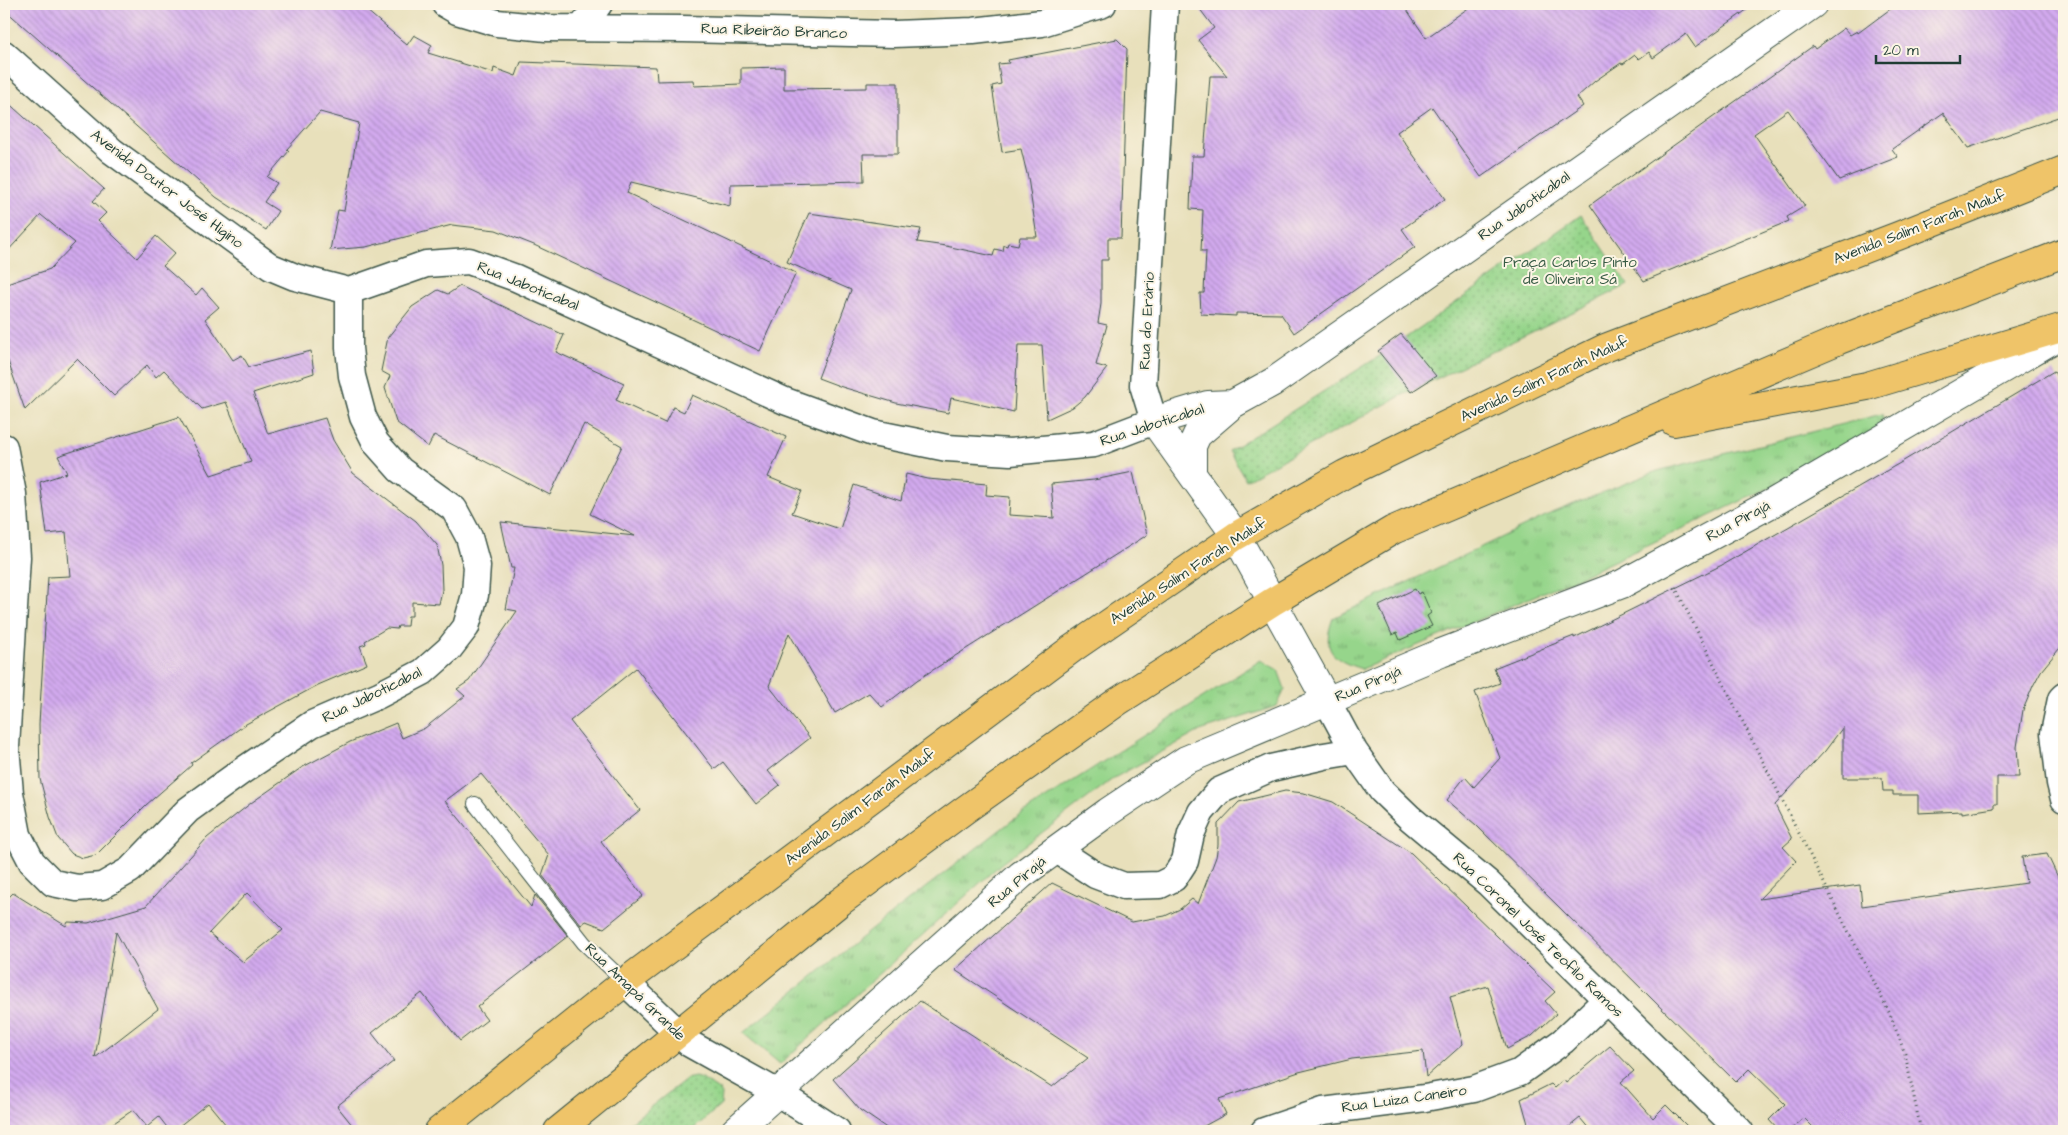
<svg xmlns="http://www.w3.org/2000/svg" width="2068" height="1135" font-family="'Architects Daughter',sans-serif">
	<defs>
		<pattern id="grass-tufts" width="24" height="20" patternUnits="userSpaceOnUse" patternTransform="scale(1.25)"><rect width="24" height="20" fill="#96d58b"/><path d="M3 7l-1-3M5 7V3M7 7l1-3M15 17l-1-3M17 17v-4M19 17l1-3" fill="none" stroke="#7aae72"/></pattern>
		<pattern id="park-dots" width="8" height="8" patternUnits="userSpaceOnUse" patternTransform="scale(1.25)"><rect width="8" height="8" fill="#96d58b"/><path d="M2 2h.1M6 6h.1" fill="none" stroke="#7aae72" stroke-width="1.8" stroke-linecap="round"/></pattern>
		<pattern id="building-back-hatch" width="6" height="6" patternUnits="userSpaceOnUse" patternTransform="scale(1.25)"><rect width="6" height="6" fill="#d3aaef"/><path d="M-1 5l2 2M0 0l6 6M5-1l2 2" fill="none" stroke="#ab8cc2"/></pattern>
	</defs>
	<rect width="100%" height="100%" fill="#fcf5e5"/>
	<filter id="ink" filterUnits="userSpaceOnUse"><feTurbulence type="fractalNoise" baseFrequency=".02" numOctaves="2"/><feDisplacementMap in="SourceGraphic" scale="10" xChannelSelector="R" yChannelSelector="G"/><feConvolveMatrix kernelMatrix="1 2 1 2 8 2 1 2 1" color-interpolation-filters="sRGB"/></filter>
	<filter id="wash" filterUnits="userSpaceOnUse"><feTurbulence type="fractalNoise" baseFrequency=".0096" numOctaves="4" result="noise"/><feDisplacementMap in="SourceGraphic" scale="20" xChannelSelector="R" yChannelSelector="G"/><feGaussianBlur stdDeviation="1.12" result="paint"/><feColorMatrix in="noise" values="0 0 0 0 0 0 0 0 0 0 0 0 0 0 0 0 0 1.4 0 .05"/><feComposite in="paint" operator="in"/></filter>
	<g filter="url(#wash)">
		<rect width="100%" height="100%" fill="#e8e0bb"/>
		<path fill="url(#grass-tufts)" stroke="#5a8960" d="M 1882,414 L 1888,432 L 1586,574 L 1362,669 C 1332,660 1321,650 1333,618 L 1554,512 L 1657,471 Z
			M 1261,660 L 1278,670 L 1285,689 L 1277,706 L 1200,731 L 1114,778 L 1002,863 L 780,1064 L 743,1033 L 858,940 L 1014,819 Z"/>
		<path fill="url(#park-dots)" stroke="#5a8960" d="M 1581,215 L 1628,285 L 1397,398 L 1246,480 L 1229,451 L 1378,357 Z
			M 695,1077 L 702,1079 L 720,1091 L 722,1094 L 721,1105 L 691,1131 L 620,1131 L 686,1079 Z"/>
		<g id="blocks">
			<path fill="url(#building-back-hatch)" fill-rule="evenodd" d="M 4,4 L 359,4 L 407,45 L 414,35 L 432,45 L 428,53 L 493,73 L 494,68 L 516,76 L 521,62 L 656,67 L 657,81 L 693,80 L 694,86 L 741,84 L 741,68 L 784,67 L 784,89 L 867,88 L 867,83 L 898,83 L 898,154 L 863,154 L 864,181 L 731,184 L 730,206 L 631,182 L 627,193 L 796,273 L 760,351 L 534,245 L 496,230 L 452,225 L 366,247 L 330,250 L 338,210 L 344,211 L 359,123 L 320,112 L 287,149 L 289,151 L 267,177 L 277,183 L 264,202 L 278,211 L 266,230 L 216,197 L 4,9 Z
				M 1196,4 L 1403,4 L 1426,38 L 1474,4 L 1755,4 L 1695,47 L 1686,34 L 1653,58 L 1649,52 L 1639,59 L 1635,55 L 1623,64 L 1621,63 L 1595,81 L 1577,97 L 1583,106 L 1481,177 L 1432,107 L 1397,132 L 1445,199 L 1402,229 L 1415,247 L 1294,333 L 1281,314 L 1236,313 L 1236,316 L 1201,314 L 1200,293 L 1204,293 L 1206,251 L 1201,251 L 1203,210 L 1190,209 L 1192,156 L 1204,156 L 1210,76 L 1227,76 L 1198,40 L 1214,28 Z
				M 1897,4 L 2064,4 L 2064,115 L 1968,148 L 1943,113 L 1892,149 L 1898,157 L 1839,180 L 1788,110 L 1754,134 L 1805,206 L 1787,217 L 1789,221 L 1644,281 L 1590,205 L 1813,46 L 1815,49 L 1844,28 L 1850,35 L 1857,31 L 1858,33 Z
				M 1117,39 L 1127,49 L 1121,238 L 1108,238 L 1108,260 L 1101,260 L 1101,304 L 1098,323 L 1107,325 L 1096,365 L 1107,368 L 1085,397 L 1073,407 L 1047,419 L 1042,345 L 1018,345 L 1014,412 L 951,398 L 948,413 L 896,403 L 842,387 L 818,378 L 851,290 L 787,262 L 809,213 L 921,229 L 917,242 L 946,246 L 993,256 L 995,249 L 1003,251 L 1004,245 L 1007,246 L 1008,243 L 1018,245 L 1020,237 L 1037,237 L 1028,178 L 1021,149 L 1002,152 L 992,86 L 1001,84 L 998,64 L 1009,63 L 1008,60 Z
				M 4,99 L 104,189 L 93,201 L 106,213 L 98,221 L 137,258 L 156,236 L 175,253 L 163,266 L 196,295 L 202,288 L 219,307 L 205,319 L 233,360 L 242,355 L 249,367 L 311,351 L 314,373 L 253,393 L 268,434 L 325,418 L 333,440 L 353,473 L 416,521 L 437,545 L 441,565 L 442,590 L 439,604 L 412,602 L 412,616 L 408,616 L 407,626 L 398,626 L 397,629 L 387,628 L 365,641 L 366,644 L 360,646 L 367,664 L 318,685 L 246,724 L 191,763 L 192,765 L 146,805 L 96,855 L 83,858 L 72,854 L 58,838 L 50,817 L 40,779 L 39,724 L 48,577 L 70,576 L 66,532 L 47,534 L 40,482 L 67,473 L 58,456 L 179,417 L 211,475 L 251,462 L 226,402 L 202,409 L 164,370 L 156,377 L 147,365 L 114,396 L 77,359 L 25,410 L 4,350 L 4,285 L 50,269 L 75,243 L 41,215 L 4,255 Z
				M 460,286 L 564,335 L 556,352 L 624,383 L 616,400 L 665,423 L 673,407 L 684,412 L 692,395 L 786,437 L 768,477 L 802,491 L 792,513 L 840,529 L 854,485 L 901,501 L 906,474 L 927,479 L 987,484 L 986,495 L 1010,497 L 1009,515 L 1054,518 L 1051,484 L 1094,480 L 1133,472 L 1147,535 L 917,680 L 882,707 L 869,693 L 835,713 L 789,633 L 769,686 L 810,738 L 768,771 L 780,785 L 756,804 L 723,762 L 714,769 L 636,668 L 570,721 L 640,810 L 601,841 L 643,896 L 604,928 L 586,921 L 581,925 L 542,875 L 549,855 L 481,774 L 445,801 L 531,907 L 535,895 L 568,936 L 477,1007 L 487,1020 L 460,1041 L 422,993 L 372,1033 L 394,1061 L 337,1106 L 357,1131 L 231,1131 L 208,1103 L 173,1131 L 170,1131 L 159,1117 L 147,1127 L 133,1110 L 102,1131 L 4,1131 L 4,902 L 13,893 L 66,926 L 68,922 L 88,923 L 146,906 L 207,838 L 251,803 L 301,768 L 350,742 L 396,723 L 402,738 L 425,728 L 465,696 L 457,689 L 469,681 L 517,611 L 506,609 L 514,568 L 511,568 L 501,522 L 635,536 L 590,514 L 622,446 L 584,424 L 550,495 L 434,435 L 428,447 L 396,422 L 385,388 L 390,376 L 381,371 L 388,337 L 412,307 L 438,290 L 448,294 ZM 247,893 L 283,930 L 243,962 L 209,933 ZM 116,932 L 158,1009 L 95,1058 Z
				M 1401,334 L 1436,376 L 1411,392 L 1378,351 Z
				M 2054,371 L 2064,391 L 2064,643 L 2041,671 L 2033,686 L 2023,710 L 2017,747 L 2019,777 L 1997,777 L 1997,804 L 1994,804 L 1994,808 L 1962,813 L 1962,811 L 1918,813 L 1918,795 L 1893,795 L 1893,791 L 1883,791 L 1882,778 L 1843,778 L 1843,727 L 1825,751 L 1775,805 L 1792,839 L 1783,847 L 1796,861 L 1759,899 L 1860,885 L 1862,906 L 2026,883 L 2022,857 L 2047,854 L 2064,890 L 2064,1131 L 1817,1131 L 1804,1118 L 1789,1131 L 1779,1131 L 1769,1120 L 1785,1104 L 1749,1069 L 1736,1082 L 1476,825 L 1447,800 L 1465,777 L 1474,787 L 1500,758 L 1475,692 L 1500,683 L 1494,668 L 1574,636 L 1574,638 L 1722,565 L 1900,463 Z
				M 1415,589 L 1418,594 L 1422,592 L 1431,613 L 1427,616 L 1432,626 L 1400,640 L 1397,633 L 1392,635 L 1379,606 Z
				M 1285,791 L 1304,793 L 1333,802 L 1411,853 L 1555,992 L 1545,1001 L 1556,1014 L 1532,1036 L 1507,1049 L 1488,986 L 1450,997 L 1463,1044 L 1426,1077 L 1423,1051 L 1352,1059 L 1299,1072 L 1219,1099 L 1226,1114 L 1195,1131 L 891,1131 L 860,1110 L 833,1079 L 920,1001 L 1052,1087 L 1088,1058 L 955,970 L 1052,883 L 1132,922 L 1165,916 L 1180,909 L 1192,899 L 1198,904 L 1216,857 L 1218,845 L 1218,824 L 1239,802 Z
				M 1610,1046 L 1634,1071 L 1621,1082 L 1653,1118 L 1666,1105 L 1692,1131 L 1591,1131 L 1580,1118 L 1564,1131 L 1530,1131 L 1521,1099 L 1551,1084 L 1555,1088 L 1564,1080 L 1566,1083 Z"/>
		</g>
	</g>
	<g filter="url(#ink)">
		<use href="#blocks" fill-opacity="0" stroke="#3d5548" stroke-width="1"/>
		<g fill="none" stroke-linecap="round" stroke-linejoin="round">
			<defs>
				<path id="service" d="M 475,804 L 584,943 L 625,982"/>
				<path id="minor" d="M 445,4 L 457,11 L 497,23 L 546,28 L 683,29 L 894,34 L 973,31 L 1042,23 L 1103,4
					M 581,28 L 599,4
					M 4,54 L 112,151 L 271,267 L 295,277 L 349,291
					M 349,291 L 426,264 L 469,261 L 516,278 L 785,401 L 873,433 L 947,448 L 1010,452 L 1094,444 L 1154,421 L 1143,385 L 1165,4
					M 4,447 L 13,494 L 17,557 L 6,747 L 10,793 L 18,835 L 32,862 L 53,883 L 77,888 L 102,886 L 130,870 L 188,810 L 242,771 L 312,724 L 379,695 L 423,672 L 449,649 L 466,627 L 475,595 L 477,566 L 469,537 L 454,509 L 400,470 L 376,443 L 363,417 L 352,376 L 349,348 L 349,291
					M 2064,696 L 2061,699 L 2054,733 L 2060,783 L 2064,799
					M 1327,701 L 1354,751 L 1382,791 L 1410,818 L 1488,883 L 1740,1131
					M 1057,850 L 1095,875 L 1124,886 L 1160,885 L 1174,878 L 1185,861 L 1191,834 L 1201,812 L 1219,791 L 1271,768 L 1324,756 L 1354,751
					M 625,982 L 690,1044 L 778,1093 L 837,1131
					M 1264,1131 L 1323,1111 L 1425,1098 L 1474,1089 L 1520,1072 L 1563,1041 L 1607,999"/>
				<path id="tertiary" d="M 1233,404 L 1208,405 L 1154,421 L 1236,536 L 1327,701
					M 1192,474 L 1192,446 L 1197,435 L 1233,404 L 1273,382 L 1326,345 L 1813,4
					M 735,1131 L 1021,875 L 1108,812 L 1186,760 L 1441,653 L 1622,584 L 1774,502 L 2064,333"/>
				<path id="trunk" d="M 1674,422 L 1867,386 L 2064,327
					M 439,1131 L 625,982 L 1073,648 L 1236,536 L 1345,474 L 1605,348 L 1898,236 L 2064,170
					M 558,1131 L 840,902 L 966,809 L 1117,702 L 1272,602 L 1393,530 L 1839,340 L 2064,253"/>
			</defs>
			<use href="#service" stroke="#3d5548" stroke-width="16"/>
			<use href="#minor" stroke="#3d5548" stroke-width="29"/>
			<use href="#tertiary" stroke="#3d5548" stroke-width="30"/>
			<use href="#trunk" stroke="#3d5548" stroke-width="30"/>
			<path stroke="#3d5548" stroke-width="3" stroke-dasharray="1 4" stroke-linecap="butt" d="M 1675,587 L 1890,1014 L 1905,1054 L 1921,1131"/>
			<use href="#service" stroke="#fff" stroke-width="14"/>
			<use href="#minor" stroke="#fff" stroke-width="26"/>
			<use href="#tertiary" stroke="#fff" stroke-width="28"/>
			<use href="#trunk" stroke="#efc469" stroke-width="28"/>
		</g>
	</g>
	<g text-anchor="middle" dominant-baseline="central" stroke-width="4" stroke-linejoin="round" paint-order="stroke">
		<g font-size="15" fill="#1f3d34" stroke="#fcf5e5">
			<text transform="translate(774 31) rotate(2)">Rua Ribeirão Branco</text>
			<text transform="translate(167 189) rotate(37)">Avenida Doutor José Higino</text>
			<text transform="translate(1524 206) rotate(-35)">Rua Jaboticabal</text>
			<text transform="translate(1919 227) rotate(-21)">Avenida Salim Farah Maluf</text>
			<text transform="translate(528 286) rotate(22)">Rua Jaboticabal</text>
			<text transform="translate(1147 321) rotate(-87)">Rua do Erário</text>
			<text transform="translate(1544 379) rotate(-25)">Avenida Salim Farah Maluf</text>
			<text transform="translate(1152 425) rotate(-18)">Rua Jaboticabal</text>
			<text transform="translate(1738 521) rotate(-28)">Rua Pirajá</text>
			<text transform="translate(1188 571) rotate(-33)">Avenida Salim Farah Maluf</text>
			<text transform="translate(1368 684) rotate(-23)">Rua Pirajá</text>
			<text transform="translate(372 695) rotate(-26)">Rua Jaboticabal</text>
			<text transform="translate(860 807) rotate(-37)">Avenida Salim Farah Maluf</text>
			<text transform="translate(1017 882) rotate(-40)">Rua Pirajá</text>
			<text transform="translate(1538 935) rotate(44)">Rua Coronel José Teofilo Ramos</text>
			<text transform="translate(635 992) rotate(44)">Rua Amapá Grande</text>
			<text transform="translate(1404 1099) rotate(-8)">Rua Luiza Caneiro</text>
		</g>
		<g font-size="15" fill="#375b45" stroke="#fcf5e5">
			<text x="1570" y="262">Praça Carlos Pinto<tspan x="1570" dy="17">de Oliveira Sá</tspan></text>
		</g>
	</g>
	<rect width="2068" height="1135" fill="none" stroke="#fcf5e5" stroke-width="20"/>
	<path d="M1876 55v8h84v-8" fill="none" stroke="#1f3d34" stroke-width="2.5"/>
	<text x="1883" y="55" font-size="15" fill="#1f3d34" stroke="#fcf5e5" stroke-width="4" paint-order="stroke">20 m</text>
</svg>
